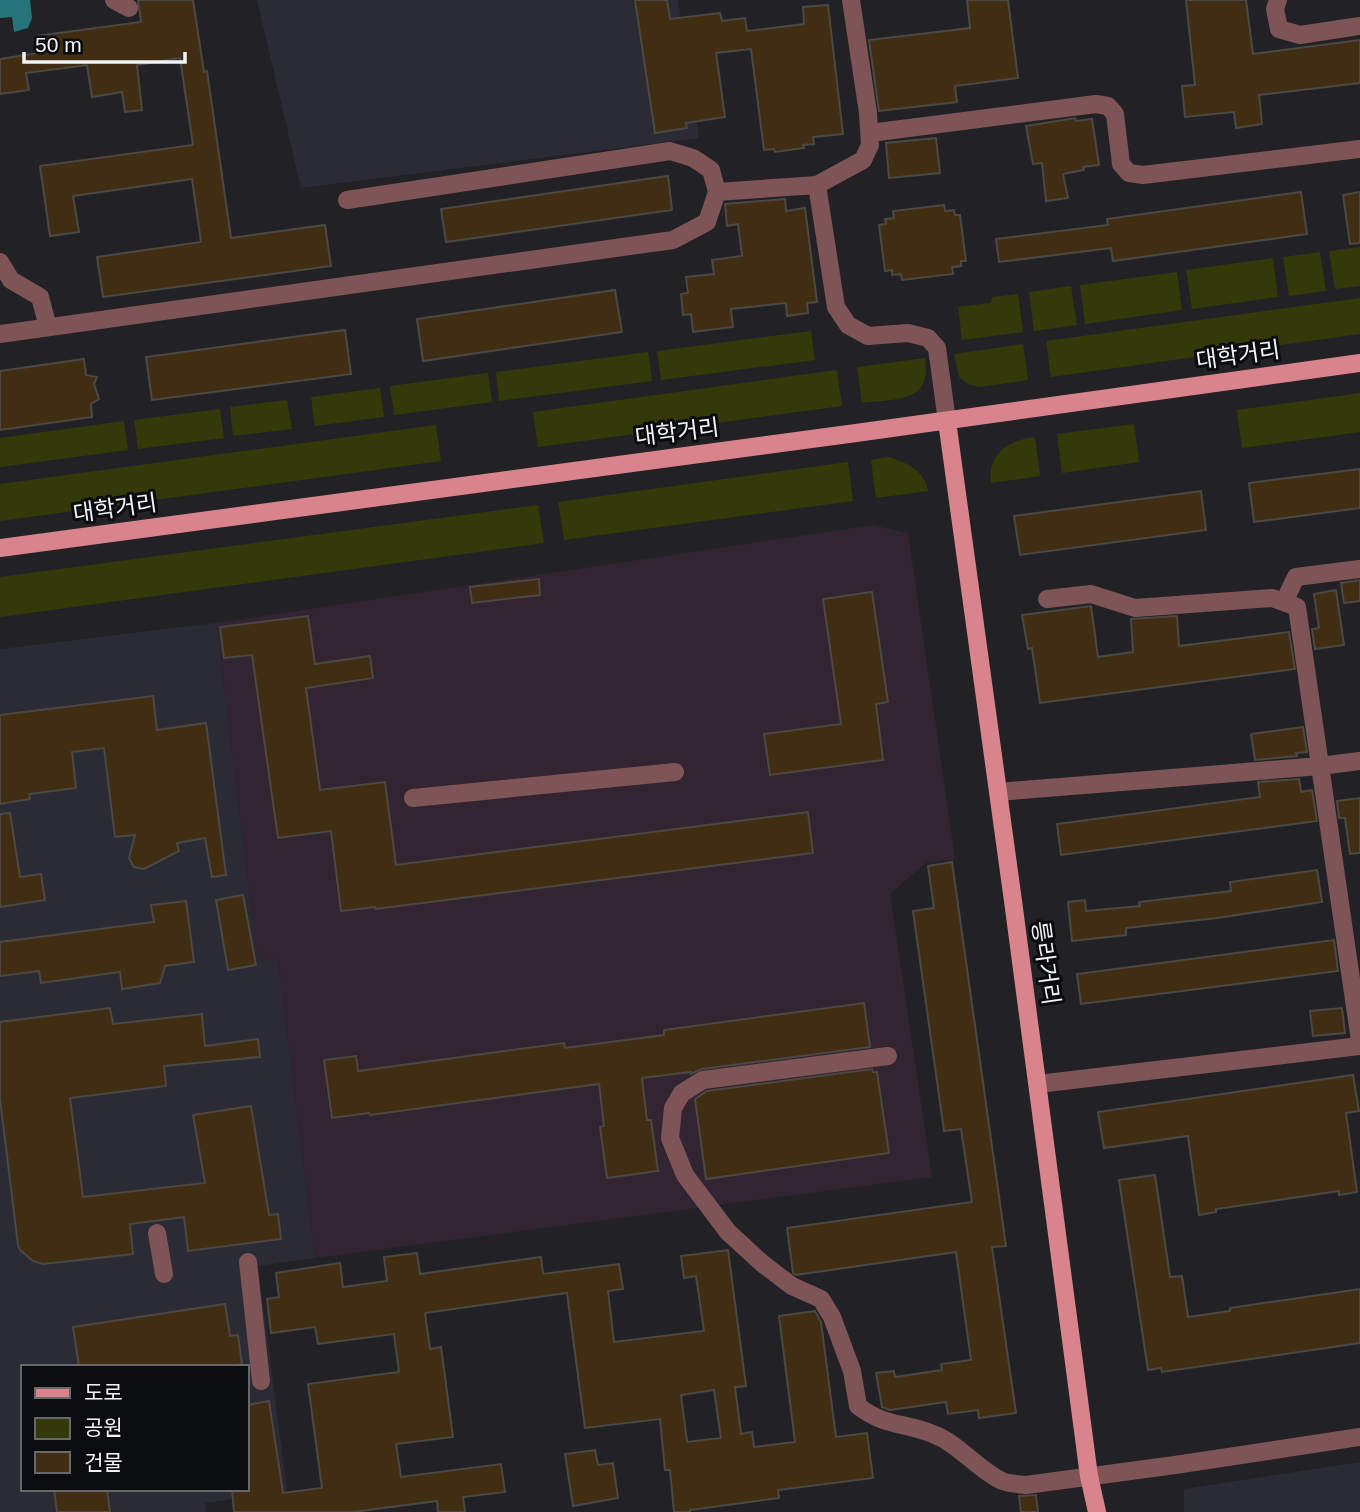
<svg xmlns="http://www.w3.org/2000/svg" width="1360" height="1512" font-family="Arial,'Noto Sans KR',sans-serif">
	<rect width="100%" height="100%" fill="#222226"/>
	<path fill="#2a2b35" fill-rule="evenodd" d="M 257,0 L 678,0 L 699,138 L 301,188 Z
		M 216,623 L 258,961 L 278,959 L 315,1258 L 258,1266 L 287,1491 L 205,1503 L 206,1512 L 0,1512 L 0,649 ZM 23,1367 L 247,1367 L 247,1489 L 23,1489 Z
		M 1360,1462 L 1360,1512 L 1184,1512 L 1184,1489 Z"/>
	<path fill="#322431" d="M 873,525 L 908,533 L 955,859 L 926,863 L 890,894 L 932,1177 L 315,1258 L 278,959 L 258,961 L 216,623 Z"/>
	<path fill="#343909" d="M 1360,247 L 1360,286 L 1335,289 L 1329,251 Z
		M 1320,252 L 1326,291 L 1289,296 L 1283,257 Z
		M 1273,258 L 1278,297 L 1192,309 L 1186,270 Z
		M 1177,272 L 1182,310 L 1085,324 L 1080,285 Z
		M 1071,286 L 1077,325 L 1034,331 L 1029,292 Z
		M 1018,294 L 1023,332 L 962,340 L 958,307 L 990,303 L 993,297 Z
		M 1360,298 L 1360,334 L 1051,377 L 1046,341 Z
		M 811,331 L 815,360 L 661,380 L 657,351 Z
		M 1023,344 L 1028,380 L 979,387 L 968,384 L 959,377 L 954,354 Z
		M 648,352 L 652,381 L 499,401 L 496,372 Z
		M 925,358 C 932,404 896,398 862,403 L 857,367 Z
		M 837,370 L 842,406 L 538,447 L 533,412 Z
		M 488,373 L 492,402 L 394,415 L 390,386 Z
		M 380,388 L 384,417 L 315,426 L 311,397 Z
		M 1360,393 L 1360,432 L 1242,448 L 1237,410 Z
		M 287,400 L 292,429 L 233,436 L 230,407 Z
		M 220,409 L 224,438 L 138,449 L 134,420 Z
		M 124,421 L 128,450 L 0,467 L 0,438 Z
		M 1134,424 L 1139,462 L 1062,473 L 1057,434 Z
		M 436,425 L 441,461 L 0,521 L 0,484 Z
		M 1035,437 L 1040,476 L 991,483 C 987,454 1009,440 1035,437 Z
		M 888,457 C 906,462 925,471 928,491 L 876,498 L 871,460 Z
		M 848,462 L 853,501 L 564,540 L 558,502 Z
		M 538,505 L 544,543 L 0,617 L 0,577 Z"/>
	<path fill="#267479" d="M 0,0 L 30,0 L 32,18 L 28,28 L 14,32 L 12,17 L 0,18 Z"/>
	<path fill="#412d12" stroke="#4c4844" stroke-width="2" fill-rule="evenodd" d="M 138,0 L 193,0 L 204,72 L 207,71 L 231,238 L 325,225 L 331,266 L 103,297 L 97,257 L 201,242 L 192,179 L 73,196 L 79,232 L 50,236 L 40,166 L 193,145 L 180,58 L 137,65 L 142,110 L 125,112 L 122,92 L 92,97 L 87,65 L 26,73 L 29,90 L 0,94 L 0,59 L 38,53 L 36,36 L 141,22 Z
		M 635,0 L 667,0 L 670,19 L 720,13 L 722,21 L 745,18 L 747,31 L 804,24 L 803,7 L 828,5 L 843,134 L 813,137 L 814,144 L 803,145 L 804,148 L 775,152 L 774,149 L 764,150 L 751,49 L 716,53 L 725,117 L 686,123 L 687,128 L 655,133 Z
		M 967,0 L 1008,0 L 1018,78 L 955,86 L 957,102 L 879,111 L 869,40 L 970,28 Z
		M 1186,0 L 1246,0 L 1253,54 L 1360,40 L 1360,83 L 1259,95 L 1262,124 L 1236,128 L 1234,112 L 1185,117 L 1182,86 L 1195,85 Z
		M 1075,118 L 1076,121 L 1092,119 L 1099,165 L 1083,167 L 1084,170 L 1063,174 L 1068,198 L 1046,201 L 1042,163 L 1033,164 L 1026,126 Z
		M 936,138 L 940,173 L 889,178 L 886,143 Z
		M 668,176 L 672,210 L 446,242 L 441,209 Z
		M 1301,192 L 1307,234 L 1113,261 L 1111,248 L 999,262 L 996,239 L 1108,225 L 1107,219 Z
		M 1360,192 L 1360,243 L 1350,244 L 1343,195 Z
		M 785,199 L 786,211 L 805,208 L 817,302 L 807,303 L 808,313 L 787,316 L 786,303 L 731,309 L 733,327 L 693,332 L 691,314 L 683,315 L 681,294 L 688,293 L 686,277 L 714,274 L 712,260 L 742,256 L 738,224 L 727,226 L 725,204 Z
		M 944,205 L 945,211 L 954,210 L 955,215 L 960,215 L 966,261 L 961,261 L 961,266 L 952,267 L 953,274 L 902,280 L 901,274 L 892,275 L 892,270 L 885,271 L 879,225 L 886,224 L 885,219 L 894,218 L 893,211 Z
		M 615,290 L 622,332 L 423,361 L 417,319 Z
		M 345,330 L 351,374 L 152,400 L 146,357 Z
		M 84,359 L 86,375 L 97,377 L 94,384 L 99,399 L 91,404 L 92,417 L 0,430 L 0,371 Z
		M 1360,469 L 1360,508 L 1254,522 L 1249,483 Z
		M 1201,491 L 1206,530 L 1020,555 L 1014,516 Z
		M 539,579 L 540,595 L 472,603 L 470,587 Z
		M 1360,580 L 1360,601 L 1344,603 L 1341,583 Z
		M 1336,590 L 1344,645 L 1315,649 L 1312,629 L 1319,628 L 1314,594 Z
		M 872,592 L 888,702 L 876,704 L 883,760 L 770,775 L 764,734 L 841,724 L 823,599 Z
		M 1091,606 L 1098,657 L 1133,652 L 1131,619 L 1177,616 L 1179,646 L 1289,632 L 1295,669 L 1040,703 L 1032,648 L 1028,649 L 1022,615 Z
		M 308,616 L 315,664 L 370,656 L 373,678 L 306,688 L 320,790 L 385,782 L 396,865 L 808,812 L 813,853 L 376,909 L 375,907 L 341,911 L 331,831 L 278,838 L 252,655 L 224,658 L 220,627 Z
		M 153,696 L 157,730 L 206,723 L 226,875 L 212,877 L 205,838 L 177,843 L 179,851 L 144,869 L 134,867 L 129,858 L 135,835 L 115,837 L 104,748 L 72,752 L 76,788 L 29,794 L 30,799 L 0,804 L 0,715 Z
		M 1303,727 L 1307,752 L 1296,753 L 1297,756 L 1255,760 L 1251,734 Z
		M 1299,779 L 1301,792 L 1312,790 L 1317,821 L 1061,855 L 1057,824 L 1260,797 L 1258,782 Z
		M 1360,798 L 1360,853 L 1350,854 L 1345,818 L 1339,818 L 1337,801 Z
		M 10,813 L 20,877 L 41,874 L 45,900 L 0,907 L 0,814 Z
		M 952,862 L 1006,1246 L 992,1247 L 1016,1413 L 979,1418 L 978,1410 L 948,1414 L 946,1402 L 890,1410 L 882,1407 L 876,1373 L 894,1371 L 895,1377 L 942,1370 L 941,1364 L 971,1360 L 956,1252 L 796,1275 L 793,1273 L 787,1228 L 972,1202 L 961,1129 L 944,1131 L 913,911 L 934,908 L 928,866 Z
		M 1317,870 L 1322,902 L 1217,918 L 1126,928 L 1126,935 L 1072,941 L 1068,902 L 1085,900 L 1086,911 L 1140,906 L 1139,902 L 1231,891 L 1230,882 Z
		M 243,895 L 256,965 L 228,970 L 216,900 Z
		M 186,901 L 194,962 L 165,966 L 160,983 L 122,989 L 120,972 L 41,983 L 39,971 L 0,976 L 0,942 L 154,922 L 151,905 Z
		M 1334,940 L 1338,971 L 1081,1004 L 1077,974 Z
		M 864,1003 L 870,1047 L 702,1069 L 691,1074 L 691,1072 L 642,1078 L 647,1120 L 651,1120 L 658,1171 L 607,1178 L 600,1127 L 604,1126 L 599,1084 L 370,1115 L 369,1113 L 332,1118 L 324,1060 L 356,1056 L 358,1071 L 564,1043 L 565,1048 L 664,1035 L 664,1030 Z
		M 110,1008 L 113,1024 L 202,1014 L 205,1046 L 258,1039 L 260,1057 L 164,1066 L 166,1086 L 70,1098 L 83,1197 L 205,1183 L 193,1115 L 251,1106 L 269,1215 L 278,1214 L 281,1239 L 188,1251 L 184,1217 L 130,1224 L 133,1254 L 43,1264 L 33,1261 L 20,1250 L 18,1245 L 0,1099 L 0,1022 Z
		M 1342,1008 L 1345,1033 L 1313,1036 L 1310,1011 Z
		M 872,1069 L 873,1072 L 877,1072 L 889,1153 L 706,1179 L 695,1099 L 707,1091 Z
		M 1353,1075 L 1359,1111 L 1346,1113 L 1357,1192 L 1339,1195 L 1339,1191 L 1292,1198 L 1216,1209 L 1216,1212 L 1199,1215 L 1188,1136 L 1104,1148 L 1098,1112 Z
		M 1155,1175 L 1170,1277 L 1182,1276 L 1188,1317 L 1230,1311 L 1230,1308 L 1360,1289 L 1360,1343 L 1162,1372 L 1161,1368 L 1148,1370 L 1119,1180 Z
		M 728,1250 L 746,1386 L 735,1387 L 741,1434 L 752,1432 L 754,1447 L 795,1442 L 779,1316 L 815,1311 L 821,1322 L 836,1437 L 867,1433 L 873,1478 L 778,1490 L 779,1498 L 690,1510 L 690,1512 L 674,1512 L 670,1470 L 665,1470 L 660,1419 L 585,1428 L 567,1293 L 425,1313 L 430,1349 L 441,1347 L 453,1437 L 396,1444 L 401,1477 L 501,1464 L 505,1492 L 463,1497 L 465,1512 L 438,1512 L 437,1501 L 353,1512 L 234,1512 L 232,1489 L 247,1489 L 247,1405 L 269,1401 L 283,1493 L 322,1488 L 308,1384 L 399,1372 L 394,1334 L 318,1344 L 315,1327 L 271,1333 L 267,1299 L 279,1297 L 276,1273 L 340,1263 L 343,1287 L 387,1281 L 384,1257 L 417,1253 L 420,1274 L 541,1257 L 543,1274 L 619,1264 L 623,1289 L 608,1291 L 614,1342 L 704,1331 L 696,1276 L 684,1278 L 681,1256 ZM 714,1390 L 721,1438 L 687,1442 L 681,1395 Z
		M 225,1304 L 230,1336 L 238,1335 L 242,1364 L 227,1367 L 79,1367 L 73,1327 Z
		M 595,1450 L 598,1465 L 613,1463 L 618,1498 L 573,1506 L 565,1454 Z
		M 54,1489 L 107,1489 L 110,1512 L 57,1512 Z
		M 1036,1495 L 1038,1512 L 1021,1512 L 1019,1496 Z"/>
	<g fill="none" stroke-linecap="round" stroke-linejoin="round">
		<path stroke="#7e5457" stroke-width="18" d="M 114,0 L 129,8
			M 851,0 L 868,113 L 870,145 L 863,160 L 817,185 L 836,307 L 848,325 L 868,336 L 908,333 L 928,338 L 937,348 L 947,421
			M 1278,0 L 1275,9 L 1279,29 L 1300,35 L 1360,26
			M 870,133 L 1096,104 L 1108,106 L 1115,114 L 1121,164 L 1129,173 L 1143,175 L 1360,149
			M 347,200 L 670,151 L 693,158 L 711,170 L 717,192
			M 0,262 L 11,280 L 40,297 L 48,327
			M 0,334 L 673,240 L 707,222 L 717,192 L 817,185
			M 1047,599 L 1091,594 L 1135,608 L 1272,598 L 1297,607 L 1360,1041
			M 1284,602 L 1296,577 L 1360,569
			M 998,792 L 1320,766 L 1360,761
			M 413,798 L 675,772
			M 888,1056 L 703,1080 L 682,1093 L 673,1108 L 670,1138 L 685,1175 L 728,1232 L 763,1264 L 792,1286 L 821,1299 L 832,1317 L 852,1371 L 858,1406 C 885,1427 904,1422 933,1434 C 959,1444 976,1468 1000,1480 C 1007,1484 1018,1484 1026,1485 L 1175,1465 L 1360,1437
			M 1038,1084 L 1360,1046
			M 157,1233 L 164,1274
			M 248,1262 L 261,1381"/>
		<path stroke="#d9848c" stroke-width="18" d="M 947,421 L 1013,901 L 1089,1476 L 1097,1512
			M 0,548 L 856,433 L 1360,363"/>
	</g>
	<g text-anchor="middle" dominant-baseline="central" stroke-width="6" stroke-linejoin="round" paint-order="stroke">
		<g font-size="23" fill="#f2f3f6" stroke="#0b0c0e">
			<text transform="translate(1238 355) rotate(-8)">대학거리</text>
			<text transform="translate(677 432) rotate(-7)">대학거리</text>
			<text transform="translate(115 508) rotate(-8)">대학거리</text>
			<text transform="translate(1046 963) rotate(82)">릉라거리</text>
		</g>
	</g>
	<rect x="21" y="1365" width="228" height="126" fill="#0b0c0e" stroke="#67686b" stroke-width="2"/>
	<rect x="35" y="1388" width="35" height="10" fill="#d9848c" stroke="#67686b" stroke-width="2"/>
	<text x="84" y="1400" font-size="21" fill="#f2f3f6">도로</text>
	<rect x="35" y="1418" width="35" height="21" fill="#343909" stroke="#67686b" stroke-width="2"/>
	<text x="84" y="1435" font-size="21" fill="#f2f3f6">공원</text>
	<rect x="35" y="1452" width="35" height="21" fill="#412d12" stroke="#67686b" stroke-width="2"/>
	<text x="84" y="1470" font-size="21" fill="#f2f3f6">건물</text>
	<path d="M24 52v10h161v-10" fill="none" stroke="#f2f3f6" stroke-width="3.5"/>
	<text x="35" y="52" font-size="21" fill="#f2f3f6" stroke="#0b0c0e" stroke-width="5" paint-order="stroke">50 m</text>
</svg>
